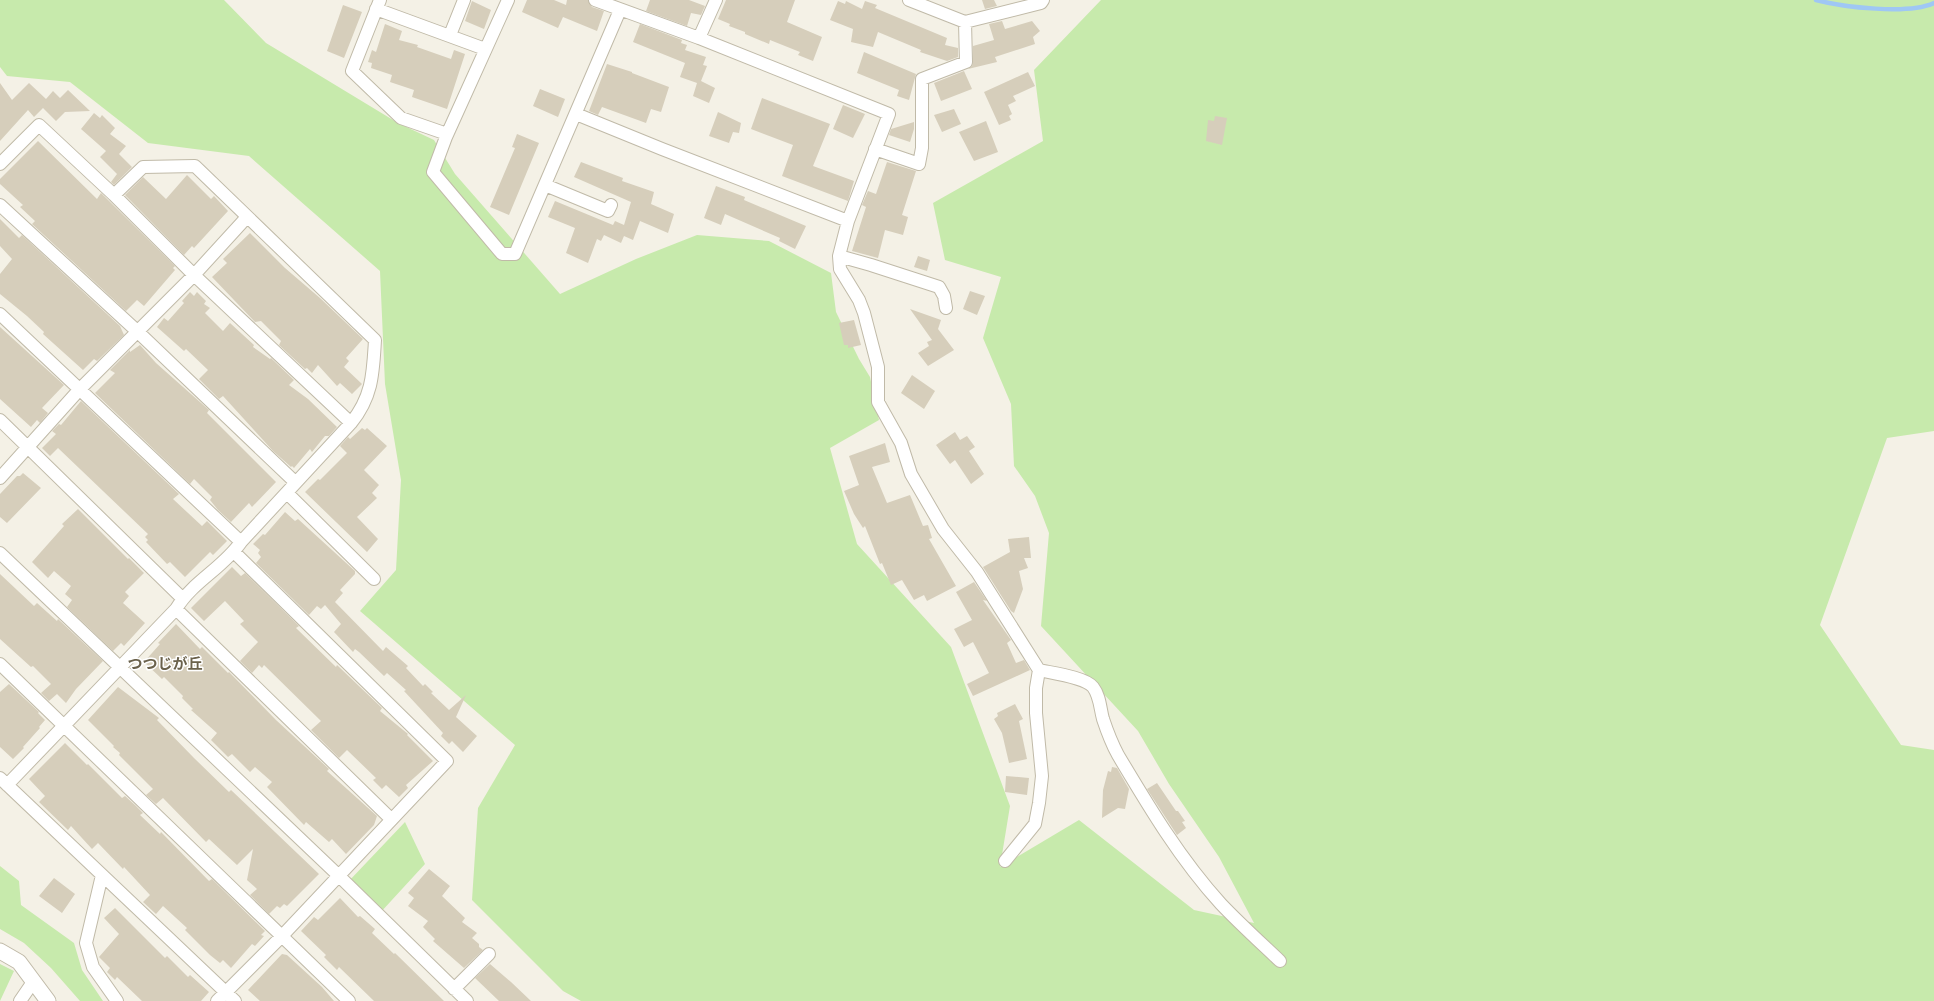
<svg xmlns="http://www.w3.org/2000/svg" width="1934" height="1001" font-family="Manrope,'Noto Sans JP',sans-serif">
	<rect width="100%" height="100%" fill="#f4f1e6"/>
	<path fill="#c7eaac" d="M 0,0 L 224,0 L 266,43 L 398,123 L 434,140 L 455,174 L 560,294 L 636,259 L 697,235 L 769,241 L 831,273 L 836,312 L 859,359 L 870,377 L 879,420 L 830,448 L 857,544 L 951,647 L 1010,806 L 1000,867 L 1079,820 L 1194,910 L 1254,923 L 1219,857 L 1169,784 L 1138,731 L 1041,626 L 1049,533 L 1035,496 L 1014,466 L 1011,404 L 983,338 L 1001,277 L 945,260 L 933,203 L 1043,141 L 1034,70 L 1101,0 L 1934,0 L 1934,431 L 1887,438 L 1820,625 L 1901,745 L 1934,750 L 1934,1001 L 581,1001 L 563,991 L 472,900 L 478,808 L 515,745 L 360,611 L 396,570 L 401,480 L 385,384 L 380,271 L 249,156 L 148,143 L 70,82 L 7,76 L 0,67 Z
		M 405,822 L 425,864 L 380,913 L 348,882 Z
		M 0,866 L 19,881 L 21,905 L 74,943 L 82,970 L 103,1001 L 80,1001 L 51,968 L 24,943 L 0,929 Z
		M 0,964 L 14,971 L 0,1001 Z"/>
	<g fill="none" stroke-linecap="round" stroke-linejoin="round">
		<path stroke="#9fc7f4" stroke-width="4.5" d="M 1816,0 C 1843,7 1908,15 1934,3"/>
	</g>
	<path fill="#d6cebb" d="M 527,0 L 554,0 L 566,5 L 567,0 L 588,0 L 592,7 L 604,11 L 597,31 L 563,17 L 558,28 L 522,12 Z
		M 650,0 L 689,0 L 705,6 L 701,15 L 691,13 L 687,26 L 646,11 Z
		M 726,0 L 795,0 L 787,22 L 822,37 L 813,61 L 798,55 L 800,52 L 770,40 L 769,44 L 745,34 L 745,32 L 729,26 L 730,24 L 718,19 Z
		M 982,0 L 994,0 L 997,6 L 985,9 Z
		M 472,1 L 491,10 L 484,29 L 465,21 Z
		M 838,1 L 845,4 L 846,1 L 862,9 L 865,1 L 877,5 L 875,8 L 947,38 L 945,45 L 958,48 L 958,57 L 947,61 L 920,52 L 921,50 L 878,32 L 873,47 L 851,42 L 853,29 L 830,20 Z
		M 343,5 L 362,12 L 344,58 L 327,51 Z
		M 1002,21 L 1005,29 L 1032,21 L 1040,31 L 1033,37 L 1035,44 L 995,57 L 997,62 L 968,69 L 972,66 L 973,62 L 973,46 L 994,40 L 989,24 Z
		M 385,24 L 402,31 L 399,40 L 418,45 L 417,47 L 451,59 L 454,50 L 465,54 L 447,109 L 412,97 L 414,90 L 390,82 L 392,75 L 371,68 L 372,63 L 368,62 L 372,50 L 376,52 Z
		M 640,24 L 682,40 L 681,43 L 687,45 L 685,50 L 706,57 L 703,65 L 707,66 L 701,81 L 715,88 L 709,103 L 693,96 L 697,83 L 680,77 L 685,63 L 633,42 Z
		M 864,52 L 916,74 L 909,100 L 897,96 L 899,90 L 857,73 Z
		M 607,64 L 632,72 L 632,73 L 669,87 L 661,112 L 651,109 L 646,123 L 602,107 L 598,115 L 589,111 Z
		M 964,71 L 972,89 L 941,101 L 934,83 Z
		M 1028,72 L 1035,86 L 1013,96 L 1016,101 L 1008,105 L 1012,114 L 1009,116 L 1011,120 L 999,125 L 984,92 Z
		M 0,83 L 12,100 L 29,83 L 46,99 L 53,91 L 60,98 L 68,90 L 90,111 L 65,112 L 56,121 L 43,108 L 34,117 L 28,110 L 0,141 Z
		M 540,89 L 565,99 L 558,117 L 533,106 Z
		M 762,98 L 830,124 L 813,166 L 854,181 L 848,201 L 782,176 L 793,145 L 751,129 Z
		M 843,105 L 865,114 L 853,138 L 833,129 Z
		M 954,109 L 961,124 L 942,132 L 934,115 Z
		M 718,112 L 741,123 L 739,133 L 733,132 L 729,143 L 709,136 Z
		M 94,113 L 100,118 L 102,115 L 115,128 L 110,134 L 126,146 L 119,154 L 132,167 L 114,185 L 111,182 L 117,174 L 100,157 L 106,151 L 81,129 Z
		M 1215,116 L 1227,118 L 1222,145 L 1206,141 L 1208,120 L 1214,121 Z
		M 986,121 L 998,152 L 974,161 L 959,132 Z
		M 914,122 L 914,129 L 910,142 L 889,135 L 891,129 Z
		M 517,134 L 539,143 L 509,215 L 490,207 L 515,148 L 512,147 Z
		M 38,141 L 97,199 L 101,193 L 175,266 L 173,268 L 175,270 L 144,306 L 137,300 L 126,311 L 32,224 L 35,221 L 20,207 L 23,205 L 0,184 L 0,179 Z
		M 581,162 L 623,178 L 622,181 L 654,192 L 651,204 L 674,214 L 668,233 L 640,221 L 633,240 L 624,236 L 621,243 L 604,235 L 601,241 L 597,239 L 588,263 L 566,253 L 575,228 L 548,217 L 555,201 L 613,225 L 615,221 L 624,225 L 631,202 L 574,177 Z
		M 887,162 L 916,171 L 902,215 L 908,217 L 903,235 L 885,230 L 878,258 L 852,251 L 866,207 L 862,205 L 868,191 L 876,194 Z
		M 187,175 L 211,199 L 214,196 L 228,211 L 194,248 L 192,246 L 184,255 L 125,195 L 143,177 L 166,199 Z
		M 716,186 L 745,197 L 744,200 L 806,226 L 795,249 L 779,241 L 780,238 L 725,214 L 721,225 L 704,218 Z
		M 0,219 L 19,238 L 22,235 L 120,326 L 124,335 L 97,361 L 94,359 L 83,370 L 43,334 L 44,332 L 27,316 L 0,294 L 0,274 L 12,259 L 0,246 Z
		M 250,233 L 285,268 L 320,298 L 363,339 L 346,358 L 349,361 L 344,367 L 362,384 L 352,394 L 340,383 L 337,386 L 318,365 L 312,373 L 307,368 L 305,369 L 279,345 L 281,341 L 261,321 L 255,322 L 212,277 L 227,263 L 223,259 Z
		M 918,256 L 930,260 L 927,271 L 914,267 Z
		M 970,291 L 985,296 L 977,315 L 963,309 Z
		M 190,292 L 194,296 L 197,292 L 206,301 L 204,304 L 210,308 L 205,313 L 223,331 L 230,323 L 254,345 L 253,347 L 270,359 L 271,358 L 294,380 L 289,385 L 308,399 L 337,427 L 329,436 L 325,436 L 312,452 L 310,449 L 294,468 L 292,466 L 291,467 L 273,451 L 223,396 L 219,399 L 199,379 L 208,370 L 186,349 L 184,351 L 157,327 L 164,318 L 168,321 L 184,303 L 182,301 Z
		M 910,309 L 941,320 L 938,329 L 954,350 L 928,366 L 918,353 L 929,346 L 927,342 L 932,340 Z
		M 854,320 L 861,345 L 848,348 L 848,345 L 844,345 L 839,323 Z
		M 0,327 L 64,385 L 42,408 L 48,413 L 40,423 L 37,420 L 31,427 L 0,399 Z
		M 140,345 L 156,363 L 209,410 L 207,413 L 276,482 L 252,507 L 249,503 L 231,522 L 218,510 L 210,500 L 212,497 L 194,479 L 190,484 L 95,393 L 115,373 L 110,370 L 130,350 L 130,352 Z
		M 912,375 L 935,391 L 924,409 L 901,393 Z
		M 81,401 L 179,494 L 173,499 L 202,526 L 207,521 L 227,541 L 213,555 L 210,552 L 185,577 L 170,562 L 167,564 L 146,542 L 148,540 L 145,537 L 148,534 L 58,448 L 50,456 L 42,448 L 56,434 L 52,431 L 59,424 L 61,425 Z
		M 362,428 L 365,430 L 367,428 L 387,446 L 364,470 L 379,485 L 372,493 L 377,498 L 357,517 L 378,539 L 367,552 L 305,492 L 318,479 L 320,480 L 347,453 L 340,446 L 348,437 L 350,439 Z
		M 955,432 L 960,440 L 967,436 L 975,447 L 969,451 L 984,474 L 971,484 L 955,460 L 950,464 L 936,445 Z
		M 885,443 L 890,462 L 872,467 L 887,503 L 910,495 L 923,526 L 928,525 L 932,538 L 929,539 L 956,586 L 927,601 L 924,595 L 914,600 L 902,580 L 891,585 L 882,563 L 880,564 L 865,526 L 863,528 L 854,514 L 844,491 L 859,485 L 849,456 Z
		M 23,473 L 41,488 L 7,523 L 0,517 L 0,494 L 17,476 L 20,476 Z
		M 78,509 L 128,559 L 129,558 L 144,573 L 125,592 L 129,596 L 123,603 L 145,623 L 124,646 L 121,643 L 113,651 L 67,607 L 72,600 L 65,594 L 71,586 L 54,571 L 48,578 L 32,562 L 64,526 L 62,524 Z
		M 285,512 L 295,521 L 298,519 L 355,571 L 355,574 L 340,590 L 343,593 L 335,602 L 383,651 L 386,647 L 408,666 L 406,668 L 423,686 L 425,684 L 433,692 L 431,693 L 449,710 L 466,695 L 456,717 L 477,736 L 463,752 L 452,741 L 449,744 L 441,736 L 443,733 L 404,691 L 406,690 L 387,673 L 384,676 L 359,652 L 355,649 L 353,652 L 334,632 L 341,624 L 325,605 L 321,609 L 317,606 L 309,615 L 256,563 L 261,557 L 258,553 L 260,550 L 253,544 L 263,534 L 265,535 Z
		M 1029,537 L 1031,558 L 1024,558 L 1028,568 L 1019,571 L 1023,589 L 1014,613 L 1011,611 L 983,567 L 1010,552 L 1008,539 Z
		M 232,567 L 241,576 L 245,573 L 299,626 L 296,628 L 336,667 L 337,665 L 382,708 L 380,711 L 408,734 L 407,735 L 433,761 L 406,785 L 408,788 L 399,797 L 386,785 L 382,789 L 373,780 L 376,778 L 347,750 L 339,758 L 311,730 L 321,721 L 264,665 L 262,668 L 259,665 L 252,673 L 240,661 L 258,642 L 240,624 L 244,621 L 225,601 L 204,621 L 191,608 Z
		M 0,574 L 34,606 L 37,603 L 57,621 L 58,619 L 103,661 L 76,689 L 66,703 L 57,694 L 49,701 L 41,693 L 51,684 L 33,666 L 31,667 L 0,639 Z
		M 974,582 L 987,601 L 983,600 L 1011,640 L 1007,643 L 1016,663 L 1024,660 L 1030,670 L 973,696 L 967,684 L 989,673 L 973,642 L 964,647 L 954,629 L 972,620 L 956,592 Z
		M 176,624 L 200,649 L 202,647 L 228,673 L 229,672 L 276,720 L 329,769 L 327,771 L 377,816 L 374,825 L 346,854 L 332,839 L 329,842 L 306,822 L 304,825 L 267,787 L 272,782 L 255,767 L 250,772 L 232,754 L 228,757 L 211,740 L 217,733 L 191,710 L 193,709 L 182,698 L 183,696 L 164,677 L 162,679 L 144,662 L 160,644 L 158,643 Z
		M 9,684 L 39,712 L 38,713 L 45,720 L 39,727 L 40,728 L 23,747 L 24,748 L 13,759 L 0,747 L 0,692 Z
		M 118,687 L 159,718 L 157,720 L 194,758 L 229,792 L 231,790 L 319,874 L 287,906 L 284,904 L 280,908 L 277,906 L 269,914 L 250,895 L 257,889 L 247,880 L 253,849 L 237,865 L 209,839 L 206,842 L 163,798 L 156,804 L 146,795 L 153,789 L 119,755 L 120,753 L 113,747 L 114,746 L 88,720 Z
		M 1015,704 L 1023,719 L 1019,721 L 1027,759 L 1009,763 L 1002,733 L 994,719 L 998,716 L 997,713 Z
		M 65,743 L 87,765 L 88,764 L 122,798 L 125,796 L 135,805 L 143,813 L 140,815 L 160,834 L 161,832 L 209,881 L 212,879 L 265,931 L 261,935 L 264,936 L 255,946 L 252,944 L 231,968 L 223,960 L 220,963 L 210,955 L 185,930 L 187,928 L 163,906 L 156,914 L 143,902 L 150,895 L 124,867 L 123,869 L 98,843 L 92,849 L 71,826 L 68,830 L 39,802 L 45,796 L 29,779 Z
		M 1112,767 L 1117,768 L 1129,789 L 1125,809 L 1118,808 L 1102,818 L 1103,790 L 1108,771 L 1111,772 Z
		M 1006,776 L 1029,778 L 1027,795 L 1005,792 Z
		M 1157,783 L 1176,811 L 1178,811 L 1185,821 L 1182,822 L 1186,828 L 1177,835 L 1147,789 Z
		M 429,869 L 450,886 L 442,896 L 465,918 L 462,922 L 477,933 L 472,938 L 479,944 L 479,947 L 483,950 L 464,968 L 433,941 L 435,939 L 423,927 L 428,921 L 408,906 L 414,898 L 408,893 Z
		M 54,878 L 75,894 L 62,913 L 39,896 Z
		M 340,898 L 358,917 L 360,916 L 375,929 L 372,933 L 394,954 L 395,953 L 444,1001 L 374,1001 L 339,967 L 337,970 L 324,957 L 326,955 L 301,931 L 314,917 L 318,920 Z
		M 115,908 L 165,958 L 167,956 L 188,977 L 190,975 L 209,992 L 201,1001 L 142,1001 L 117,977 L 115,980 L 107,972 L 110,968 L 99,957 L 119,934 L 104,918 Z
		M 282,954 L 287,955 L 322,987 L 334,1001 L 260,1001 L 248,990 Z
		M 490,964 L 511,982 L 531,1001 L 499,1001 L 475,978 Z"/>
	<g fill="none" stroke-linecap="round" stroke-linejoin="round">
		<defs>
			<path id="minor" d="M 380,0 L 352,71 L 401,118 L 447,134
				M 508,0 L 446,137 L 433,172 L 502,254 L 515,254 L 620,10
				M 595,0 L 699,38 L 889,114 L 848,221 L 839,256 L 840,269 L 859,300 L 864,313 L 878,367 L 878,402 L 901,443 L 911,474 L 943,529 L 977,572 L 1039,670 C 1052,673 1085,677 1093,687 C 1100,696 1100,708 1103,719 C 1107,731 1112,744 1118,755 C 1149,807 1180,859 1221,904 C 1240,924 1260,942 1280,961
				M 909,0 L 965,22 L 1041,3 L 1043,0
				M 376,9 L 485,49
				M 450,35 L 464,0
				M 699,38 L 716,0
				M 576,114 L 662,149 L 848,221
				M 875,149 L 919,164 L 922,148 L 922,79 L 966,62 L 965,22
				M 0,164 L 39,125 L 114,195 L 194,275 L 351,423
				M 545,185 L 608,211 L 611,205
				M 0,205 L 138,332 L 295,482
				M 839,256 L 871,265 L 939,287 L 944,296 L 946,308
				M 0,314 L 241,542
				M 0,420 L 182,598
				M 0,478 L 79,390 L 194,275 L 247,217
				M 287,493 L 374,579
				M 0,553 L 338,875 L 467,1001
				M 176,609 L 391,819
				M 0,664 L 349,1001
				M 0,778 L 235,1001
				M 7,785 L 176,609 C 192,582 223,568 241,542 L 351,423 C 373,396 373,372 375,340 L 195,166 L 143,167 L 114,195
				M 1005,861 L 1035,824 L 1039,803 L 1042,776 L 1036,713 L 1036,688 L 1039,670
				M 102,875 L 86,943 L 93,967 L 117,1001
				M 454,989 L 489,954
				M 20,1001 L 33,982
				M 217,1001 L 282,936 L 447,761 L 234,552"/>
			<path id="tertiary" d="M 0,951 L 19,962 L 48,1001"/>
		</defs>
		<use href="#minor" stroke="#c0baa8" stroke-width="14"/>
		<use href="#tertiary" stroke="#c0baa8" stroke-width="17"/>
		<use href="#minor" stroke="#fff" stroke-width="12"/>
		<use href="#tertiary" stroke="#fff" stroke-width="15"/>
	</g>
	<g text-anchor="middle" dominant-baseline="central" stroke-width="3" stroke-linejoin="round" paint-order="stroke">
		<g font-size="15" font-weight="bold" fill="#6a614b" stroke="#fff">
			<text x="165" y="663">つつじが丘</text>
		</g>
	</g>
</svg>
